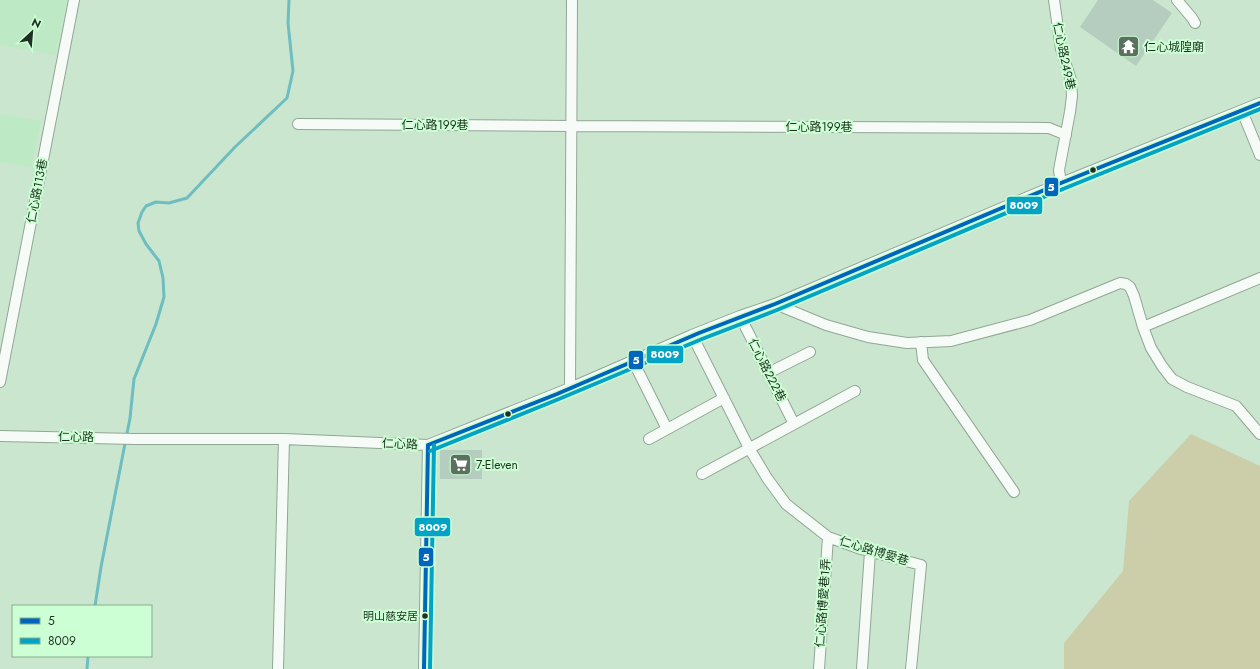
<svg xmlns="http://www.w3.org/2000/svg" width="1260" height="669" font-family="Jost,'Noto Sans TC',sans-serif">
	<rect width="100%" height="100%" fill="#cbe6cf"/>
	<path fill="#bee9c5" d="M 0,0 L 67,0 L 56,55 L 0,45 Z
		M 0,114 L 41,121 L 31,167 L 0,162 Z"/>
	<path fill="#ccceaa" d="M 1191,434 L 1260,466 L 1260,669 L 1064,669 L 1064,643 L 1123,571 L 1129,501 Z"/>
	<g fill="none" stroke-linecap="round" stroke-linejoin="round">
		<path stroke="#6dbdc1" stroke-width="3" d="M 95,606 L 101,567 L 130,418 L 134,379 L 156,324 L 164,297 L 163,278 L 159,261 L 146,244 L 139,231 L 138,223 L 142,212 L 146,206 L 156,202 L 169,203 L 187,198 L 235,147 L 287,98 L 293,71 L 288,23 L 289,0
			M 87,669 L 88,656"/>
	</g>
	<path fill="#b4cdbe" d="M 1098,0 L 1153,0 L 1172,13 L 1136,66 L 1080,27 Z
		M 440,450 L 482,450 L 482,479 L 440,479 Z"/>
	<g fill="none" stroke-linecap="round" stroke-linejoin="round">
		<defs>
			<path id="minor" d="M 1054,0 L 1061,49 L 1071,80 L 1072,96 L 1070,112 L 1059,170 L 1061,183
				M 1177,0 L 1192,18 L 1195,23
				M 1242,111 L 1260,155
				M 298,124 L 571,126 L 1049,128 L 1066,135
				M 775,304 L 826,325 L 868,337 L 907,343 L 951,341 L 1030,320 L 1120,283 L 1126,284 L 1130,287 L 1134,296 L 1143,327 L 1151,348 L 1162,366 L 1172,379 L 1187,387 L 1236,406 L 1260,434
				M 740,316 L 794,424
				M 1143,327 L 1260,278
				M 692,335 L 749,448 L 767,478 L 786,504 L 828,537 L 861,549 L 921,565 L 911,669
				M 921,342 L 923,360 L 1014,492
				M 633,361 L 667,429
				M 768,373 L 810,352
				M 0,382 L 74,0
				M 570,388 L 572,0
				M 0,436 L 135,439 L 284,439 L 428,445 L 570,388 L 692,335 L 740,316 L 775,304 L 1061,183 L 1260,103
				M 649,439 L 724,398
				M 702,474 L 855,391
				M 278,669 L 284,439
				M 424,669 L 428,445
				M 819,669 L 828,537
				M 862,669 L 870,552"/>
		</defs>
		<use href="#minor" stroke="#91a695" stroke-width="12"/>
		<use href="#minor" stroke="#f7fbf8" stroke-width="10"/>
		<defs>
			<path id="bus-1" d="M 428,445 L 557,394 L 699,333 L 775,304 L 1061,183 L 1260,103
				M 424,669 L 428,445"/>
			<path id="bus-2" d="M 430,451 L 559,399 L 702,339 L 777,310 L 1063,189 L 1260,109
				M 430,669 L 434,445"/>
		</defs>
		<use href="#bus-1" stroke="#ccffd4" stroke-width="7"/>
		<use href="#bus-2" stroke="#ccffd4" stroke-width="7"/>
		<use href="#bus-1" stroke="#0065bd" stroke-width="4"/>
		<use href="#bus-2" stroke="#02a3c5" stroke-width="4"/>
	</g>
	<defs>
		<symbol id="temple-square" viewBox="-11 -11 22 22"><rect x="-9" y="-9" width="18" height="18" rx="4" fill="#5b705e" stroke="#ccffd4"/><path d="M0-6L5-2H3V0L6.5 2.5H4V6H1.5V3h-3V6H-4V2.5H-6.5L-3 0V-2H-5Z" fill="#fff"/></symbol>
		<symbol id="supermarket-square" viewBox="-11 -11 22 22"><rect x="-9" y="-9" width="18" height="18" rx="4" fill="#5b705e" stroke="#ccffd4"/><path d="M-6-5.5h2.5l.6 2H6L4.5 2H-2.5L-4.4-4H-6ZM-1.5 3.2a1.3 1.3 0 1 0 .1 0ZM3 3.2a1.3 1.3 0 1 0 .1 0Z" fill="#fff"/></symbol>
	</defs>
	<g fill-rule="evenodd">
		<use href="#temple-square" x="1116" y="34" width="25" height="25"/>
		<use href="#supermarket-square" x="448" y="452" width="25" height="25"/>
	</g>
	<g fill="#1e3121" stroke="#ccffd4" stroke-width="1.5">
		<circle cx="1093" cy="170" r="3.5"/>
		<circle cx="508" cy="414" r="3.5"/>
		<circle cx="425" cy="616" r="3.5"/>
	</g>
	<g text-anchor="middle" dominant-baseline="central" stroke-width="4" stroke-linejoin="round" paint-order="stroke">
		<g font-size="11" fill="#1e3121" stroke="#ccffd4" text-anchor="end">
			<text x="418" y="616">明山慈安居</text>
		</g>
		<g font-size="12" fill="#1e3121" stroke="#ccffd4" text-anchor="start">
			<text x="1144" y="47">仁心城隍廟</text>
			<text x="476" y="465">7-Eleven</text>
		</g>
		<g font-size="12" fill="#1e3121" stroke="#ccffd4">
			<text transform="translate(1064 56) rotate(78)">仁心路249巷</text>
			<text x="435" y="125">仁心路199巷</text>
			<text x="819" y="127">仁心路199巷</text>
			<text transform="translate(37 191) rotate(-79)">仁心路113巷</text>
			<text transform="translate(767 370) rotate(63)">仁心路222巷</text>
			<text transform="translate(76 437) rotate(1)">仁心路</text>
			<text transform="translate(400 444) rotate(2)">仁心路</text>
			<text transform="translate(874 551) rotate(17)">仁心路博愛巷</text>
			<text transform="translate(823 603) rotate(-86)">仁心路博愛巷1弄</text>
		</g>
	</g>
	<g stroke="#ccffd4" stroke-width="1.5">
		<rect x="1044" y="177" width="15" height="20" rx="4" fill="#0065bd"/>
		<rect x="1006" y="196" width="37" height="19" rx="4" fill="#02a3c5"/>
		<rect x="646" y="345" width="38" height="19" rx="4" fill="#02a3c5"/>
		<rect x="628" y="350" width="16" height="20" rx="4" fill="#0065bd"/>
		<rect x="414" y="517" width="37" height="20" rx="4" fill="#02a3c5"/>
		<rect x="418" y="547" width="16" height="20" rx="4" fill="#0065bd"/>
	</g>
	<g font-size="11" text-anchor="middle" font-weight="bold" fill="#fff">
		<text x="1051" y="191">5</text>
		<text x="1024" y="209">8009</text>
		<text x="665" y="358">8009</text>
		<text x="636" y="364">5</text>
		<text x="433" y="531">8009</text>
		<text x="426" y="561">5</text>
	</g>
	<rect x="12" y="605" width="140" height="52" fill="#ccffd4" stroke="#86ad8c"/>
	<rect x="20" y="618" width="20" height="6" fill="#0065bd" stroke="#86ad8c"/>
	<text x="48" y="625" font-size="12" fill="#1e3121">5</text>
	<rect x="20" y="638" width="20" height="6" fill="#02a3c5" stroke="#86ad8c"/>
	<text x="48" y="645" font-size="12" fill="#1e3121">8009</text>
	<g transform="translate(32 32) rotate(26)" stroke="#ccffd4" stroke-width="3" paint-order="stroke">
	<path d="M0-3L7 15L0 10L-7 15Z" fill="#1e3121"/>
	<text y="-6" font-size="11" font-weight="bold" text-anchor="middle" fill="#1e3121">N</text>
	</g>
</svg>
